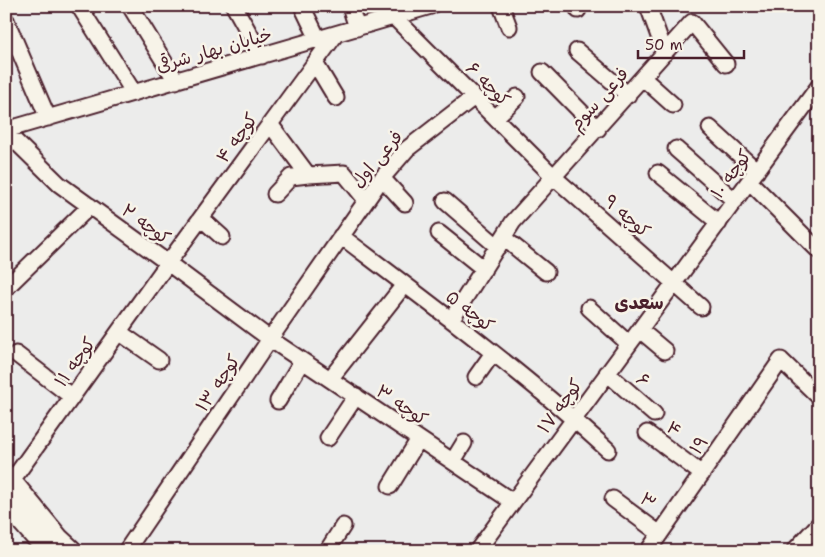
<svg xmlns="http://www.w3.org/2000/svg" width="825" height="557" font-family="'Shantell Sans','Playpen Sans Arabic',sans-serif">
	<rect width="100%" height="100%" fill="#ececeb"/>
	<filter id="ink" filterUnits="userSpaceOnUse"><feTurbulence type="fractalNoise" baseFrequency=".02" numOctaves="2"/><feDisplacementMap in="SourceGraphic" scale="10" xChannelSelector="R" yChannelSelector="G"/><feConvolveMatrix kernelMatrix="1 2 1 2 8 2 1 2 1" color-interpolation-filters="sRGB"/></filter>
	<g filter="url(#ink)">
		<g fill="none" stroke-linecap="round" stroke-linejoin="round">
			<defs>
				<path id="minor" d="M 79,6 L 134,93
					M 130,6 L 176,81
					M 234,6 L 262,56
					M 302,6 L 318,39
					M 350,6 L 357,28
					M 501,6 L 509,27
					M 577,6 L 578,10
					M 648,6 L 665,53
					M 394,17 L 555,178 L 701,307
					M 6,20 L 48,118
					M 577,51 L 628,95
					M 315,63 L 336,98
					M 542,72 L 598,129
					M 643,78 L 673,105
					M 495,118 L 517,97
					M 270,124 L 308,175 L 344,173 L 366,200
					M 710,128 L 757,171
					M 6,130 L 431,6
					M 6,132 L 59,184 L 168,263 L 270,339 L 513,502
					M 676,149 L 735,201
					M 658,173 L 719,223
					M 382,178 L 405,203
					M 749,181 L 819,251
					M 275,194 L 291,177 L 308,175
					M 445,201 L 498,247
					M 201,218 L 222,237
					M 439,233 L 484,269
					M 341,236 C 432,305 524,373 608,450
					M 504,238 L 546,272
					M 6,288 L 90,206
					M 589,308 L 629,344
					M 451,320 L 513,222 L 692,22 L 726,64
					M 640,330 L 665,351
					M 119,332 L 159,360
					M 16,354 L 72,397
					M 607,373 L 654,414
					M 476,377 L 493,353
					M 330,379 L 404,285
					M 278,401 L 302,361
					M 647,433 L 702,474
					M 328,438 L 356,396
					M 453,461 L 464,443
					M 11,482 L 168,263 L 336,34
					M 390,486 L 419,439
					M 613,499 L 660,534
					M 126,551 L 270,339 L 382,178 L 407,149 L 474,97
					M 327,551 L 343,526
					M 477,551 L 819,86
					M 648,551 L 781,360 L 819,397
					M 794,551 L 819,524"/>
				<path id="secondary" d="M 6,476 L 58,539 L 71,551
					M 6,502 L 49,551"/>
			</defs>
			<use href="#minor" stroke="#4a1f2b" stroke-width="19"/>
			<use href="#secondary" stroke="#4a1f2b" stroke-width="25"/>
			<use href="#minor" stroke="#f7f3e8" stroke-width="15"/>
			<use href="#secondary" stroke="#f7f3e8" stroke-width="21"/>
		</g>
	</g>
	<g text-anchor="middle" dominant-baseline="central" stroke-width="5" stroke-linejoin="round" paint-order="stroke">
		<g font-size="18" fill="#4a1f2b" stroke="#f7f3e8">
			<text transform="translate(214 50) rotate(-16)">خیابان بهار شرقی</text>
			<text transform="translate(488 84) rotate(45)">کوچه ۶</text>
			<text transform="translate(599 99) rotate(-48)">فرعی سوم</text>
			<text transform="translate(237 138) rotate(-54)">کوچه ۴</text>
			<text transform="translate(377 159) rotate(-50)">فرعی اول</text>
			<text transform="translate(731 174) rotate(-54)">کوچه ۱۰</text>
			<text transform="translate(627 216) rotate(41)">کوچه ۹</text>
			<text transform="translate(146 224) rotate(36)">کوچه ۲</text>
			<text transform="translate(470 311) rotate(38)">کوچه ۵</text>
			<text transform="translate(75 362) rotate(-54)">کوچه ۱۱</text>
			<text transform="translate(643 380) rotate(41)">۶</text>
			<text transform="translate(218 383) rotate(-56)">کوچه ۱۳</text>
			<text transform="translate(402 405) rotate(34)">کوچه ۳</text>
			<text transform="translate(560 406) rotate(-54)">کوچه ۱۷</text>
			<text transform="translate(674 429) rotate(37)">۴</text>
			<text transform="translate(699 445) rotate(-55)">۱۹</text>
			<text transform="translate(648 501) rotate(37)">۳</text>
		</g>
		<g font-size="19" font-weight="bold" fill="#4a1f2b" stroke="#f7f3e8">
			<text x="639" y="302">سعدی</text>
		</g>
	</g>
	<rect width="825" height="557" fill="none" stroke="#f7f3e8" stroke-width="25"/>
	<rect x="12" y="12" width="800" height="532" fill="none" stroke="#4a1f2b" stroke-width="2" filter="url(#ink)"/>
	<path d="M638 50v8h106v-8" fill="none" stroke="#4a1f2b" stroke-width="2.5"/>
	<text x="645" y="50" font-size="15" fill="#4a1f2b" stroke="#f7f3e8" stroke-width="4" paint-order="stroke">50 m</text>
</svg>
